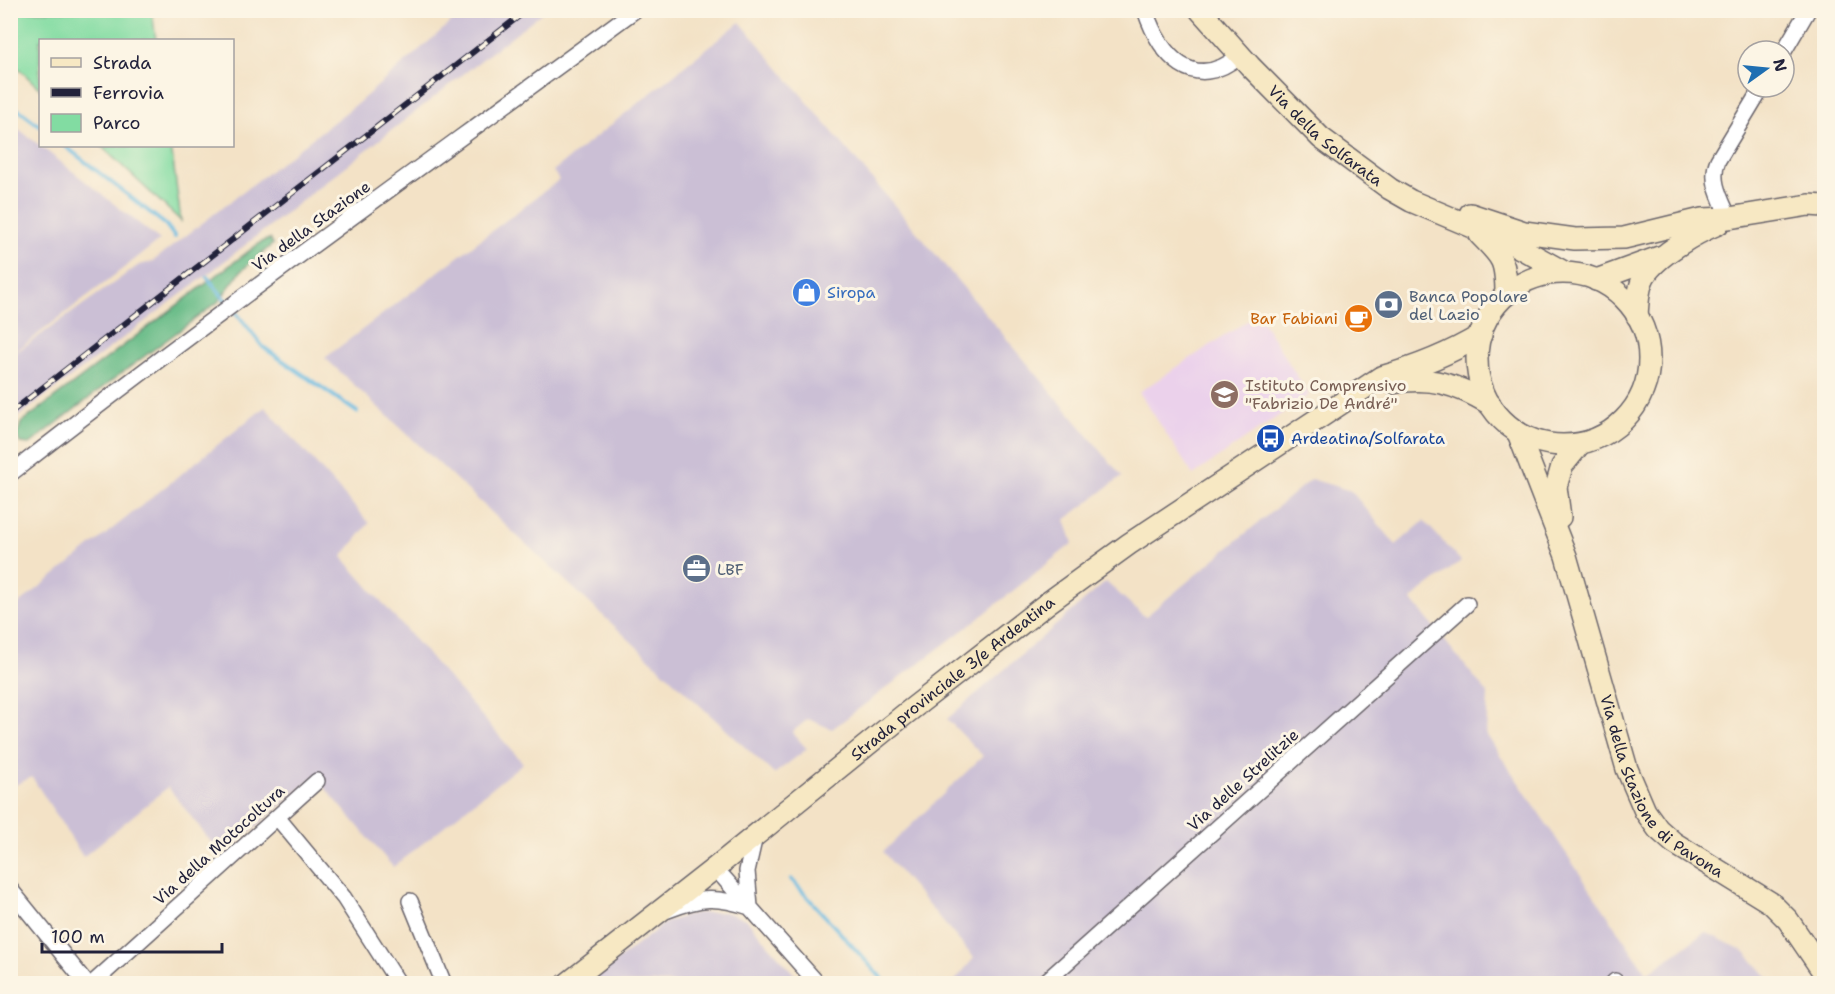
<svg xmlns="http://www.w3.org/2000/svg" width="1835" height="994" font-family="'Shantell Sans',sans-serif">
	<rect width="100%" height="100%" fill="#fcf5e5"/>
	<filter id="ink" filterUnits="userSpaceOnUse"><feTurbulence type="fractalNoise" baseFrequency=".0167" numOctaves="2"/><feDisplacementMap in="SourceGraphic" scale="12" xChannelSelector="R" yChannelSelector="G"/><feConvolveMatrix kernelMatrix="1 2 1 2 8 2 1 2 1" color-interpolation-filters="sRGB"/></filter>
	<filter id="wash" filterUnits="userSpaceOnUse"><feTurbulence type="fractalNoise" baseFrequency=".008" numOctaves="4" result="noise"/><feDisplacementMap in="SourceGraphic" scale="24" xChannelSelector="R" yChannelSelector="G"/><feGaussianBlur stdDeviation="1.35" result="paint"/><feColorMatrix in="noise" values="0 0 0 0 0 0 0 0 0 0 0 0 0 0 0 0 0 1.4 0 .05"/><feComposite in="paint" operator="in"/></filter>
	<g filter="url(#wash)">
		<rect width="100%" height="100%" fill="#f3e2c6"/>
		<path fill="#ebd1eb" d="M 1258,314 L 1309,395 L 1193,475 L 1139,392 Z"/>
		<path fill="#cbbfd5" d="M 464,11 L 544,11 L 212,271 L 11,422 L 11,356 L 139,265 L 152,262 L 358,103 Z
			M 740,22 L 1122,476 L 1065,520 L 1073,543 L 979,618 L 832,729 L 808,719 L 792,732 L 807,749 L 774,774 L 325,358 L 559,180 L 553,171 Z
			M 11,123 L 160,240 L 11,355 Z
			M 265,407 L 369,523 L 342,557 L 523,763 L 393,867 L 315,776 L 222,856 L 168,787 L 83,857 L 32,777 L 11,787 L 11,610 Z
			M 1311,479 L 1351,491 L 1396,545 L 1424,521 L 1461,561 L 1411,599 L 1488,694 L 1486,734 L 1647,974 L 1705,932 L 1744,951 L 1773,983 L 953,983 L 974,958 L 883,852 L 983,756 L 947,719 L 1106,582 L 1145,617 Z
			M 724,912 L 746,919 L 802,983 L 589,983 L 666,922 L 695,913 Z"/>
		<path fill="#82dca2" stroke="#527f6e" stroke-width="1.5" d="M 10,11 L 152,11 L 156,40 L 40,40 L 40,89 L 11,61 L 11,31 L 15,25 L 11,21 Z
			M 101,146 L 171,146 L 181,221 Z"/>
		<path fill="#69bc88" stroke="#466f62" stroke-width="1.5" d="M 270,239 L 273,244 L 241,271 L 218,302 L 111,381 L 30,444 L 20,443 L 17,436 L 21,423 L 261,242 Z"/>
		<g fill="none" stroke-linecap="round" stroke-linejoin="round">
			<path stroke="#64b8e0" stroke-width="4" d="M 10,103 L 40,126
				M 65,146 L 166,225 L 175,237
				M 207,277 L 227,302
				M 234,310 L 263,347 L 357,412
				M 791,879 L 887,984"/>
		</g>
	</g>
	<g filter="url(#ink)">
		<g fill="none" stroke-linecap="round" stroke-linejoin="round">
			<defs>
				<path id="street" d="M 1145,10 C 1160,55 1193,95 1240,55
					M 1784,51 L 1808,10
					M 1729,218 C 1721,199 1709,180 1718,160 L 1762,87
					M 10,474 C 214,314 426,164 635,10
					M 277,817 L 344,898 L 399,984
					M 715,868 L 818,984
					M 10,889 L 87,984
					M 410,901 L 444,984
					M 750,907 L 747,871 L 755,836
					M 668,910 C 702,897 715,896 750,907
					M 92,984 L 317,781
					M 1043,984 L 1467,604
					M 1612,984 L 1615,981"/>
				<g id="secondary">
					<path id="s1" d="M 1200,10 L 1250,66 L 1321,138 L 1390,189 L 1411,201 L 1513,244 L 1564,272"/>
					<path d="M 1470,214 L 1524,232 L 1575,239 L 1624,238 L 1702,219 L 1729,218 L 1809,205 L 1824,206"/>
					<path d="M 1480,235 C 1503,258 1506,261 1506,295"/>
					<circle cx="1563" cy="359" r="86"/>
					<path d="M 1596,280 L 1659,257"/>
					<path d="M 1637,316 C 1638,303 1638,286 1645,275 C 1658,255 1696,233 1718,224"/>
					<path d="M 1392,383 C 1431,376 1456,384 1490,404"/>
					<path id="s2" d="M 1518,433 L 1566,556 L 1627,769 L 1645,811 L 1658,829 L 1674,843 L 1771,903 L 1788,920 L 1824,973"/>
					<path d="M 1560,517 L 1556,487 L 1562,466 L 1580,444"/>
					<path id="s3" d="M 567,984 L 715,868 L 904,715 L 1049,602 L 1129,544 L 1381,377 C 1417,367 1448,355 1481,335"/>
				</g>
			</defs>
			<use href="#street" stroke="#6b656c" stroke-width="18"/>
			<use href="#secondary" stroke="#6b656c" stroke-width="24"/>
			<use href="#street" stroke="#fff" stroke-width="15"/>
			<use href="#secondary" stroke="#f7e8c3" stroke-width="21"/>
			<defs>
				<path id="rail" d="M 10,413 L 527,10"/>
			</defs>
			<use href="#rail" stroke="#22223b" stroke-width="6"/>
			<use href="#rail" stroke="#fcf5e5" stroke-width="4" stroke-dasharray="11" stroke-linecap="butt"/>
		</g>
	</g>
	<defs>
		<symbol id="shop-disc" viewBox="-11 -11 22 22"><circle r="9.5" fill="#3f7fe0" stroke="#fcf5e5"/><path d="M-5-2.5h2.3a2.7 3.5 0 0 1 5.4 0H5L5.5 6h-11ZM-1.5-2.5h3a1.5 2.3 0 0 0-3 0Z" fill="#fff"/></symbol>
		<symbol id="bank-disc" viewBox="-11 -11 22 22"><circle r="9.5" fill="#5c6f8a" stroke="#fcf5e5"/><path d="M-6-4H6V4H-6ZM0-2.3a2.3 2.3 0 1 0 0 4.6a2.3 2.3 0 1 0 0-4.6Z" fill="#fff"/></symbol>
		<symbol id="cafe-disc" viewBox="-11 -11 22 22"><circle r="9.5" fill="#e8710a" stroke="#fcf5e5"/><path d="M-5.5-4.5H6V0H3Q3 3.5 0 3.5H-2.5Q-5.5 3.5-5.5 0ZM3-3.2v2h1.7v-2ZM-6 4.5H4V6H-6Z" fill="#fff"/></symbol>
		<symbol id="school-disc" viewBox="-11 -11 22 22"><circle r="9.5" fill="#8d6e63" stroke="#fcf5e5"/><path d="M0-5L7-2L0 1L-7-2ZM-4 1L0 2.5L4 1V4Q0 6-4 4Z" fill="#fff"/></symbol>
		<symbol id="bus-disc" viewBox="-11 -11 22 22"><circle r="9.5" fill="#1a4fb4" stroke="#fcf5e5"/><path d="M-5-6H5V4H4V6H2V4H-2V6H-4V4H-5ZM-3.5-4V0h7V-4ZM-3.5 1.2v1.5H-2V1.2ZM2 1.2v1.5H3.5V1.2Z" fill="#fff"/></symbol>
		<symbol id="office-disc" viewBox="-11 -11 22 22"><circle r="9.5" fill="#5c6f8a" stroke="#fcf5e5"/><path d="M-6-3h4V-5.5h4V-3h4V5H-6ZM-1-4.5V-3h2v-1.5ZM-6 0V1H6V0Z" fill="#fff"/></symbol>
	</defs>
	<g fill-rule="evenodd">
		<use href="#shop-disc" x="790" y="276" width="33" height="33"/>
		<use href="#bank-disc" x="1372" y="288" width="33" height="33"/>
		<use href="#cafe-disc" x="1342" y="302" width="33" height="33"/>
		<use href="#school-disc" x="1208" y="378" width="33" height="33"/>
		<use href="#bus-disc" x="1254" y="422" width="33" height="33"/>
		<use href="#office-disc" x="680" y="552" width="33" height="33"/>
	</g>
	<g text-anchor="middle" dominant-baseline="central" stroke-width="6" stroke-linejoin="round" paint-order="stroke">
		<g font-size="16" fill="#22223b" stroke="#fcf5e5">
			<text stroke="none"><textPath href="#s1" startOffset="178">Via della Solfarata</textPath></text>
			<text transform="translate(311 226) rotate(-36)">Via della Stazione</text>
			<text stroke="none"><textPath href="#s3" startOffset="492">Strada provinciale 3/e Ardeatina</textPath></text>
			<text transform="translate(1243 780) rotate(-42)">Via delle Strelitzie</text>
			<text stroke="none"><textPath href="#s2" startOffset="388">Via della Stazione di Pavona</textPath></text>
			<text transform="translate(219 845) rotate(-42)">Via della Motocoltura</text>
		</g>
		<g font-size="16" fill="#366cbe" stroke="#fcf5e5" text-anchor="start">
			<text x="827" y="292">Siropa</text>
		</g>
		<g font-size="16" fill="#4e5e75" stroke="#fcf5e5" text-anchor="start">
			<text x="1409" y="296">Banca Popolare<tspan x="1409" dy="18">del Lazio</tspan></text>
			<text x="717" y="569">LBF</text>
		</g>
		<g font-size="16" fill="#c56008" stroke="#fcf5e5" text-anchor="end">
			<text x="1338" y="318">Bar Fabiani</text>
		</g>
		<g font-size="16" fill="#785e54" stroke="#fcf5e5" text-anchor="start">
			<text x="1245" y="385">Istituto Comprensivo<tspan x="1245" dy="18">"Fabrizio De André"</tspan></text>
		</g>
		<g font-size="16" fill="#164399" stroke="#fcf5e5" text-anchor="start">
			<text x="1291" y="438">Ardeatina/Solfarata</text>
		</g>
	</g>
	<rect width="1835" height="994" fill="none" stroke="#fcf5e5" stroke-width="36"/>
	<rect x="39" y="39" width="195" height="108" fill="#fcf5e5" stroke="#a5a1a1" stroke-width="1.5"/>
	<rect x="51" y="58" width="30" height="9" fill="#f7e8c3" stroke="#a5a1a1" stroke-width="1.5"/>
	<text x="93" y="69" font-size="18" fill="#22223b">Strada</text>
	<rect x="51" y="88" width="30" height="9" fill="#22223b" stroke="#a5a1a1" stroke-width="1.5"/>
	<text x="93" y="99" font-size="18" fill="#22223b">Ferrovia</text>
	<rect x="51" y="114" width="30" height="18" fill="#82dca2" stroke="#a5a1a1" stroke-width="1.5"/>
	<text x="93" y="129" font-size="18" fill="#22223b">Parco</text>
	<g transform="translate(1766 69) rotate(75)"><circle r="28" fill="#fcf5e5" stroke="#a5a1a1" stroke-width="1.5"/>
	<path d="M0-4.5L10 22L0 15L-10 22Z" fill="#1f6fb2"/>
	<text y="-9" font-size="16" font-weight="bold" text-anchor="middle" fill="#22223b">N</text>
	</g>
	<path d="M42 943v9h180v-9" fill="none" stroke="#22223b" stroke-width="3"/>
	<text x="51" y="943" font-size="18" fill="#22223b" stroke="#fcf5e5" stroke-width="4.5" paint-order="stroke">100 m</text>
</svg>
